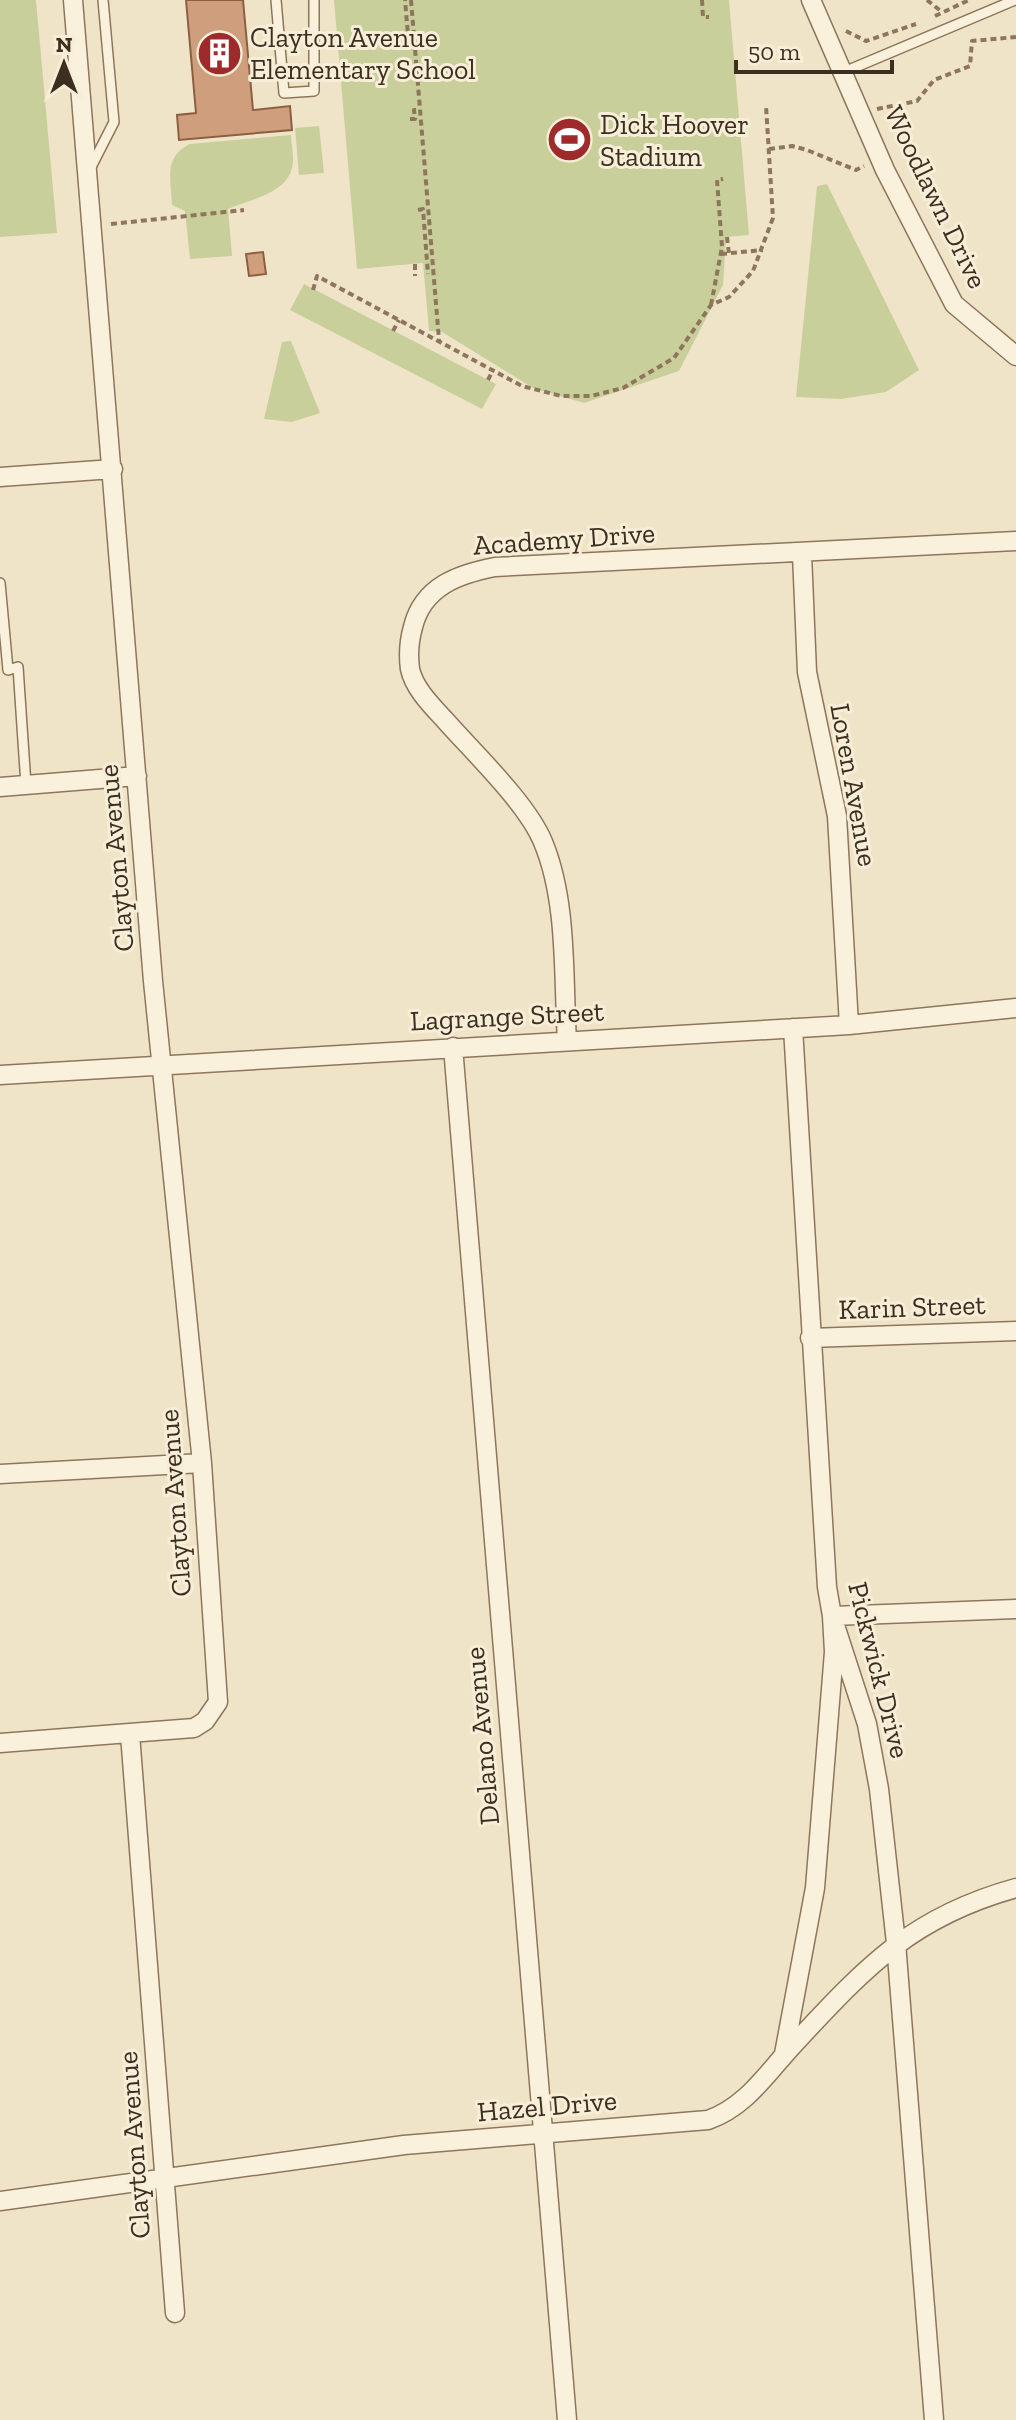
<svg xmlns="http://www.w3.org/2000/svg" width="1016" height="2420" font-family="'Zilla Slab',serif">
	<rect width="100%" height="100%" fill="#f0e4c8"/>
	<path fill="#c9cf9b" d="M 0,0 L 36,0 L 57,233 L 0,237 Z
		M 334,0 L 729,0 L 749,235 L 726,237 L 723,285 L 679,371 L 584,403 L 533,388 L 442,332 L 429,331 L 423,263 L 357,269 Z
		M 319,126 L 324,173 L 299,175 L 295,128 Z
		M 291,135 C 291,144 295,158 292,168 C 286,194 248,200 228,209 L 232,256 L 190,259 L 185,211 L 172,205 C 171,179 163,157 190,144 Z
		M 827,184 L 919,370 L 886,392 L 841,399 L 796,397 L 817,186 Z
		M 304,284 L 496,384 L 482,409 L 290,310 Z
		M 291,341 L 320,413 L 292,422 L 264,419 L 282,342 Z"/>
	<path fill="#cf9f7d" stroke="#8d5f41" stroke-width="2" d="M 186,0 L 243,0 L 253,110 L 290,106 L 292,130 L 179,140 L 177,115 L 196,113 Z
		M 263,252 L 266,274 L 249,276 L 246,254 Z"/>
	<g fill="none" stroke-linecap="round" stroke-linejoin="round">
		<defs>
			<path id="service" d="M 276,0 L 284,93 L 314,91 L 314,0
				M 844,72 L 1015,0
				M 89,171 L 114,122 L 103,0
				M 0,583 L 8,670 L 18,667 L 26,785"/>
			<path id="minor" d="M 811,0 L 885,170 L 954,304 L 1016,356
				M 0,477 L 113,469
				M 802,554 L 807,672 L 837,816 L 849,1025
				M 0,787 L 137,776
				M 793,1028 L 827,1587 L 832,1616 L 867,1724 L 879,1789 L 896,1943 L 934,2420
				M 567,1041 C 563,978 568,902 543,842 C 527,803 473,752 444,719 C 431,705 414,688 410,669 C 408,654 409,641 413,627 C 423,586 459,574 495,567 L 1016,541
				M 453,1047 L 567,2420
				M 0,1075 L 849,1025 L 1016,1008
				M 810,1338 L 1016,1331
				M 0,1474 L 202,1463
				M 130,1734 L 175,2313
				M 0,1743 L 194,1728 L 205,1721 L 218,1702 L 202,1463 L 153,981 L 73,0
				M 784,2054 L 815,1888 L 834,1652 L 832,1616 L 1016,1609
				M 0,2201 L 404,2145 L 708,2120 C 746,2107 767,2073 794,2044 C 866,1967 911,1917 1016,1888"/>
		</defs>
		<use href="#service" stroke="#8d765c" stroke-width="12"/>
		<use href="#minor" stroke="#8d765c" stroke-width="21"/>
		<path stroke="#8d765c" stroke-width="4" stroke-dasharray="6 4" stroke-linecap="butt" d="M 411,0 L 439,340
			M 702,0 L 703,17 L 709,17
			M 927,0 L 942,12
			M 935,16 L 969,0
			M 846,31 L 866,41 L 916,24
			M 402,35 L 408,35 L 405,0
			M 877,109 L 917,101 L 934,80 L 970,66 L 972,41 L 1016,37
			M 410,119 L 415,119 L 414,110 L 420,110
			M 769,149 L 792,146 L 807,150 L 856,170 L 864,166
			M 418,210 L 423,209 L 428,274
			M 111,224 L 244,210
			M 727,237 L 729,254
			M 721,254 L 763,250
			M 415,264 L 415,276
			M 313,290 L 317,276 L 522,386 L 561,396 L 591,396 L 623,388 L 674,358 L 711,305 L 729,297 L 753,271 L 773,218 L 766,106
			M 711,305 L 722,247 L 717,180 L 723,179
			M 393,331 L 399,320
			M 488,380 L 493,370"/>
		<use href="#service" stroke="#faf1dc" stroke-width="9"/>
		<use href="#minor" stroke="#faf1dc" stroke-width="18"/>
	</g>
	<defs>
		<symbol id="building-disc" viewBox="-11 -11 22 22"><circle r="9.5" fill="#9e2a2b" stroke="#f7eed8"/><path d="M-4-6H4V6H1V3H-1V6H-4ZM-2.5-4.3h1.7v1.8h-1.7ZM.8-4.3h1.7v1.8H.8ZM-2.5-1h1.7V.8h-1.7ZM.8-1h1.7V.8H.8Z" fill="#fff"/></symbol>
		<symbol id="stadium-disc" viewBox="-11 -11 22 22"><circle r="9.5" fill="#9e2a2b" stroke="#f7eed8"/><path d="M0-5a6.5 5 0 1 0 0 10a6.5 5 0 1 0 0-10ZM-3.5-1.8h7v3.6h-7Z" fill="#fff"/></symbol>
	</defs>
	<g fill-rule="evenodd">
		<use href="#building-disc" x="194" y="28" width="51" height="51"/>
		<use href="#stadium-disc" x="544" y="114" width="51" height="51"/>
	</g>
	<g text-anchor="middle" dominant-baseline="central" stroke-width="6" stroke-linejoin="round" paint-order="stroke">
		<g font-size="28" fill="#3d2e20" stroke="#f7eed8" text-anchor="start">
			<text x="250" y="37">Clayton Avenue<tspan x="250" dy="32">Elementary School</tspan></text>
			<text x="600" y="124">Dick Hoover<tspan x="600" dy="32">Stadium</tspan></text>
		</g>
		<g font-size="28" fill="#3d2e20" stroke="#f7eed8">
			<text transform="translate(936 197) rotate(64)">Woodlawn Drive</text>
			<text transform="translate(564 539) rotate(-4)">Academy Drive</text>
			<text transform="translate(854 785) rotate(80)">Loren Avenue</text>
			<text transform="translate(116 858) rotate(-95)">Clayton Avenue</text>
			<text transform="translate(507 1016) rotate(-3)">Lagrange Street</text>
			<text transform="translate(912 1307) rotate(-2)">Karin Street</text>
			<text transform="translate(175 1503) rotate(-94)">Clayton Avenue</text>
			<text transform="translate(879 1670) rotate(76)">Pickwick Drive</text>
			<text transform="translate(482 1736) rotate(-95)">Delano Avenue</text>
			<text transform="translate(547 2106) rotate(-5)">Hazel Drive</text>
			<text transform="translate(134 2145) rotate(-94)">Clayton Avenue</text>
		</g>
	</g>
	<g transform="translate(64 64)" stroke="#f7eed8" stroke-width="6" paint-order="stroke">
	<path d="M0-6L14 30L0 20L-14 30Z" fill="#3d2e20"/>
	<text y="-12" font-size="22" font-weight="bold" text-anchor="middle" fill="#3d2e20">N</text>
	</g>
	<path d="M736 60v12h156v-12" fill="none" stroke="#3d2e20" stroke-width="4"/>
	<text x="748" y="60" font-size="24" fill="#3d2e20" stroke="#f7eed8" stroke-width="6" paint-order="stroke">50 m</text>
</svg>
